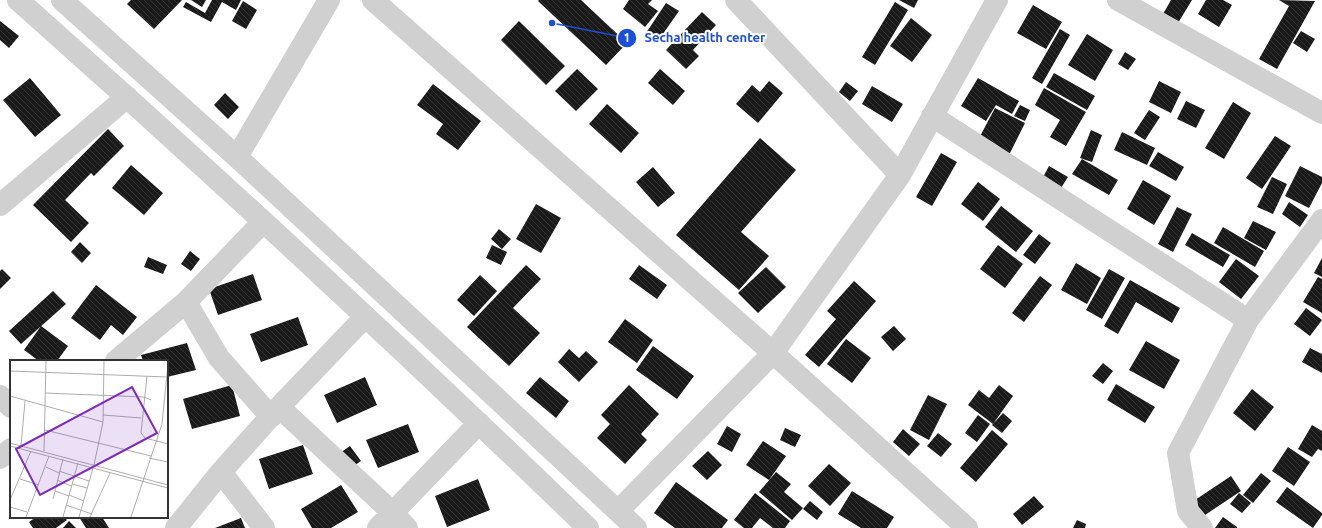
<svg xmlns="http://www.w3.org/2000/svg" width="1322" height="528" font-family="Ubuntu,sans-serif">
	<defs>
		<pattern id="building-back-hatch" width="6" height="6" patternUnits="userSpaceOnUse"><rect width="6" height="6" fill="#1a1a1a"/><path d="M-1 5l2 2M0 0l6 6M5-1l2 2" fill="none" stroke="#333"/></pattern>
	</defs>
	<rect width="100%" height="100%" fill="#fff"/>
	<path fill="url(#building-back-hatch)" d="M 131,0 L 182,0 L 154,29 L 127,4 Z
		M 191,0 L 206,0 L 202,7 Z
		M 212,0 L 241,0 L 236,10 L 222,2 L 211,22 L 183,7 L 186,2 L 205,13 Z
		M 539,0 L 581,0 L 627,43 L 606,65 L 538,1 Z
		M 629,0 L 652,0 L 648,4 L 658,11 L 645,27 L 623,9 Z
		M 899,0 L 918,0 L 914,8 Z
		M 1171,0 L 1192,0 L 1178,23 L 1163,14 Z
		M 1206,0 L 1223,0 L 1232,5 L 1219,27 L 1198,14 Z
		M 1279,0 L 1315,1 L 1277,69 L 1259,59 L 1289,6 Z
		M 243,1 L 257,10 L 246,29 L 232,21 Z
		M 895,2 L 908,10 L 875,65 L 862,57 Z
		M 666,3 L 679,11 L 658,41 L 646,33 Z
		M 1033,5 L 1062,22 L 1046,49 L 1017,33 Z
		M 702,12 L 716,25 L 693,50 L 699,56 L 686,69 L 666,50 Z
		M 911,18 L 932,35 L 912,62 L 890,46 Z
		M 0,21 L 19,36 L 9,48 L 0,40 Z
		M 519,21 L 565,66 L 546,85 L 501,40 Z
		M 1060,29 L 1070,35 L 1042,84 L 1032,78 Z
		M 1301,31 L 1315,39 L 1307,52 L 1293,43 Z
		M 1087,34 L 1113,50 L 1095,81 L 1068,65 Z
		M 1125,52 L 1136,59 L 1128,70 L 1118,64 Z
		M 577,69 L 598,89 L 576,111 L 555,91 Z
		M 660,69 L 685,91 L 673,105 L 648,83 Z
		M 1054,73 L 1095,96 L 1087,110 L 1046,87 Z
		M 30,78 L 61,115 L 35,137 L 3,100 Z
		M 978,78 L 1019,101 L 1012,114 L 996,105 L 986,121 L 961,106 Z
		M 769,81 L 783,93 L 758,123 L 736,104 L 752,85 L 760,92 Z
		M 1159,81 L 1181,92 L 1171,113 L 1149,102 Z
		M 846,82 L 858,91 L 850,101 L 839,92 Z
		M 433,84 L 481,121 L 458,150 L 436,134 L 443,124 L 417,105 Z
		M 872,86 L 903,104 L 892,122 L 862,104 Z
		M 1044,88 L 1086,112 L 1066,146 L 1050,137 L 1060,120 L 1035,105 Z
		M 225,93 L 239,107 L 228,119 L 214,105 Z
		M 1186,101 L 1205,110 L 1196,128 L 1177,119 Z
		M 1233,102 L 1251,113 L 1224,159 L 1205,148 Z
		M 607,104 L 639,133 L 621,153 L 589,124 Z
		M 1020,105 L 1030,110 L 1025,121 L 1014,116 Z
		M 995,108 L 1025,123 L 1009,155 L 978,140 Z
		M 1149,110 L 1160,117 L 1145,140 L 1134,133 Z
		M 108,129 L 124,146 L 94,176 L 91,173 L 65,200 L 89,223 L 71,242 L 33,205 Z
		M 1091,130 L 1102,135 L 1092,162 L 1080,158 Z
		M 1122,132 L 1155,148 L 1147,165 L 1114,150 Z
		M 1275,136 L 1291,146 L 1262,189 L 1246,178 Z
		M 760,138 L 796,170 L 741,232 L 769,256 L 739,290 L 676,235 Z
		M 1158,152 L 1184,167 L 1176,181 L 1149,166 Z
		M 941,153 L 957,162 L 932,206 L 916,197 Z
		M 1082,159 L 1118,180 L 1109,195 L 1072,174 Z
		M 131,165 L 163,193 L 144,215 L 112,188 Z
		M 1049,166 L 1068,177 L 1059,191 L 1041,181 Z
		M 1300,166 L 1322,177 L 1322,183 L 1309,208 L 1285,196 Z
		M 653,167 L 675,193 L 658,207 L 636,182 Z
		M 1272,177 L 1287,184 L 1273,214 L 1257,207 Z
		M 1143,180 L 1171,196 L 1154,225 L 1127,209 Z
		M 978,182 L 1000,199 L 983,221 L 961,204 Z
		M 1289,202 L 1308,215 L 1300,227 L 1282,214 Z
		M 536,204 L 561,218 L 541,253 L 516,239 Z
		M 1001,206 L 1033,231 L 1016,252 L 985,227 Z
		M 1177,207 L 1192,214 L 1173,252 L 1158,244 Z
		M 1253,221 L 1276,232 L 1266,250 L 1244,238 Z
		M 1223,227 L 1264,251 L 1255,267 L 1214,243 Z
		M 499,229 L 511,239 L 502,249 L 491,239 Z
		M 1192,233 L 1230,255 L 1223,267 L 1185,245 Z
		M 1039,234 L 1051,243 L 1035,264 L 1023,255 Z
		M 80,242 L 91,253 L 82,263 L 71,252 Z
		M 492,245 L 507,252 L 501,265 L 486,258 Z
		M 998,245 L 1023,264 L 1005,288 L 980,269 Z
		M 190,251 L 200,259 L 191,271 L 181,264 Z
		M 148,257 L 167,265 L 163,274 L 144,267 Z
		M 1322,258 L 1322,277 L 1314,273 Z
		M 1236,259 L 1259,276 L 1241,299 L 1219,282 Z
		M 1076,263 L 1101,278 L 1087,304 L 1061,290 Z
		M 526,265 L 541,279 L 513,308 L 540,333 L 509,366 L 467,327 Z
		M 639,265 L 667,285 L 657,299 L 629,279 Z
		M 766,267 L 786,287 L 758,313 L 738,293 Z
		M 2,269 L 11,278 L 0,289 L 0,271 Z
		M 1109,269 L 1125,278 L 1102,319 L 1086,310 Z
		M 253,274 L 262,300 L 218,315 L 209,289 Z
		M 480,275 L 497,291 L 474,316 L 457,300 Z
		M 1040,276 L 1052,285 L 1024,322 L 1012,313 Z
		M 1318,277 L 1322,279 L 1322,313 L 1303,302 Z
		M 1130,280 L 1180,308 L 1172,323 L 1136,302 L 1118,334 L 1104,326 Z
		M 854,281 L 876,301 L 819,367 L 805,355 L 836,319 L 827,311 Z
		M 96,285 L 137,317 L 123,335 L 111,325 L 100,340 L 71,318 Z
		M 53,291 L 66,304 L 21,344 L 9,331 Z
		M 1306,308 L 1322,320 L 1310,336 L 1294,324 Z
		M 298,317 L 308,345 L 261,362 L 250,334 Z
		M 625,319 L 653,340 L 637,363 L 608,342 Z
		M 41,326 L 68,346 L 57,361 L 39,361 L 24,350 Z
		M 894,326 L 906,339 L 893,351 L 881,337 Z
		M 846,339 L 871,358 L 852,383 L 827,364 Z
		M 1146,341 L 1180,360 L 1164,389 L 1129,370 Z
		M 187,343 L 196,370 L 167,377 L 167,361 L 143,361 L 141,355 Z
		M 653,346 L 694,376 L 677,399 L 636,370 Z
		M 1310,348 L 1322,354 L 1322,373 L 1302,362 Z
		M 569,349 L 579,358 L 586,351 L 598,362 L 579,382 L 558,362 Z
		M 1103,363 L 1113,371 L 1103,384 L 1092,376 Z
		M 365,377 L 377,405 L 337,423 L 324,395 Z
		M 540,377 L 569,401 L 556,418 L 526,393 Z
		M 1116,384 L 1155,407 L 1145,423 L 1107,400 Z
		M 232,385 L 240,416 L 192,429 L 183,399 Z
		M 629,385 L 659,414 L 641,434 L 647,440 L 625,464 L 597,438 L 610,424 L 601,415 Z
		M 999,385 L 1013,396 L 993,424 L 968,405 L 979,390 L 989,398 Z
		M 1252,389 L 1274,407 L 1255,431 L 1233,413 Z
		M 928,395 L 947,404 L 929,440 L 910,430 Z
		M 1003,413 L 1012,421 L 1002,433 L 992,425 Z
		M 978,415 L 990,424 L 977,442 L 965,433 Z
		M 408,424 L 419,452 L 378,468 L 366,440 Z
		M 1312,425 L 1322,431 L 1322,451 L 1318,449 L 1312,457 L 1298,449 Z
		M 727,426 L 741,434 L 732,452 L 717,444 Z
		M 785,428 L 801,435 L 795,447 L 780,440 Z
		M 903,429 L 920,444 L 909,456 L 893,442 Z
		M 992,430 L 1008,444 L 976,482 L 960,468 Z
		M 938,433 L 952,444 L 941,457 L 927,446 Z
		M 763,441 L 786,456 L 769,480 L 746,465 Z
		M 303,445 L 313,474 L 269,489 L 259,459 Z
		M 350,446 L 361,461 L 351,468 L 340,453 Z
		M 1288,447 L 1310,462 L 1294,486 L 1272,471 Z
		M 708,451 L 722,465 L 707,480 L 692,466 Z
		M 829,464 L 851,483 L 830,506 L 808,486 Z
		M 776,472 L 791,484 L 784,492 L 803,508 L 792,520 L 759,492 Z
		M 1261,473 L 1271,481 L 1253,503 L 1243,495 Z
		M 1231,476 L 1241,491 L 1202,517 L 1192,502 Z
		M 478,479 L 490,510 L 447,527 L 435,496 Z
		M 676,482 L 728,520 L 722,528 L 675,528 L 654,513 Z
		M 341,485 L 358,512 L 331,528 L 312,528 L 301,509 Z
		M 1287,487 L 1322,513 L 1322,515 L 1313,528 L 1276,502 Z
		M 852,491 L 894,517 L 887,528 L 861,528 L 838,514 Z
		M 755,493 L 790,521 L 785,528 L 773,528 L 760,518 L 752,528 L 744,528 L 734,520 Z
		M 1239,493 L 1251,503 L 1242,513 L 1230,504 Z
		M 1034,496 L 1044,507 L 1022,525 L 1013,514 Z
		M 810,501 L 823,512 L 817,520 L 803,509 Z
		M 36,517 L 64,517 L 67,520 L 56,528 L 33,528 L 29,522 Z
		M 79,517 L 102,517 L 109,528 L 86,528 Z
		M 1223,517 L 1237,527 L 1237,528 L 1215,528 Z
		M 241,518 L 245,528 L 215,528 Z
		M 1077,520 L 1086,524 L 1085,528 L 1073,528 Z
		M 69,521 L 76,528 L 63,528 Z"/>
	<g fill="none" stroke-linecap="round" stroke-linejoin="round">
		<path stroke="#d0d0d0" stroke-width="22" d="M 18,0 C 212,172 402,348 588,528
			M 62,0 L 237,157 L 636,528
			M 373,0 L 773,353 L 967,528
			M 736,0 L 900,175
			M 1118,0 L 1322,113
			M 932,116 L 1248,320
			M 237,157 L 329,0
			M 0,205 L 127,97
			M 186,302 L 219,358 L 271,417
			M 116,361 L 186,302 L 263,222
			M 0,396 L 11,407
			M 279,407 L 392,512 L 407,528
			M 0,458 L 11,449
			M 221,472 L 264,528
			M 618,511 L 773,353 L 900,175 L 997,0
			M 176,528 L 221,472 L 279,407 L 365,317
			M 378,528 L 479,423
			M 1202,528 L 1188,511 L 1178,453 L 1248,320 L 1322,220"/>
	</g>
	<g transform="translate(10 360)">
		<rect width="158" height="158" fill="#fff"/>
		<path fill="none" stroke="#adadad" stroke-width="1" d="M 0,11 L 157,17M 137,16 L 131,73 L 135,78 L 158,84M 35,33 L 134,37 L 141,40M 0,36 L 93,62M 93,55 L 131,58M 35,70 L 141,96M 0,83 L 158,125M 0,86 L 158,128M 11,86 L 15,41M 34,91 L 36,1M 139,98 L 158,102M 84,105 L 93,62 L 94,1M 36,107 L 49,113M 49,111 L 79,121M 10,119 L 29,125M 47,120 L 61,126M 62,124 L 77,128M 45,131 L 59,136M 59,135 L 74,141M 43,139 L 53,99M 0,140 L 21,91M 56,145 L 82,154M 0,147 L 17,152M 16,157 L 39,96M 53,157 L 68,103M 69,157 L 83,108M 80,157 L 100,113M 121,157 L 152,64 L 158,4"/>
		<path fill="#7b2cbf" fill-opacity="0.15" stroke="#7b2cbf" stroke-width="2" d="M 122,27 L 147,73 L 30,135 L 6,89 Z"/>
		<rect width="158" height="158" fill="none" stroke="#333" stroke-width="2"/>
	</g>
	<path fill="none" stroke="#1d4ed8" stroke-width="1.5" d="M552 23L627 38"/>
	<g fill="#1d4ed8" stroke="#fff" stroke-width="1.5">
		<circle cx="552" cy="23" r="4"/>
		<circle cx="627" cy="38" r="10"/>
	</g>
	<g font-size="12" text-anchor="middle" font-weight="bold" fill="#fff">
		<text x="627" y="42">1</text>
	</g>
	<g font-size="13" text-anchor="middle" font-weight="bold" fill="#1d4ed8" stroke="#fff" stroke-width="4" stroke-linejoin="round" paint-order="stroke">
		<text x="705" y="42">Secha health center</text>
	</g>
</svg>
